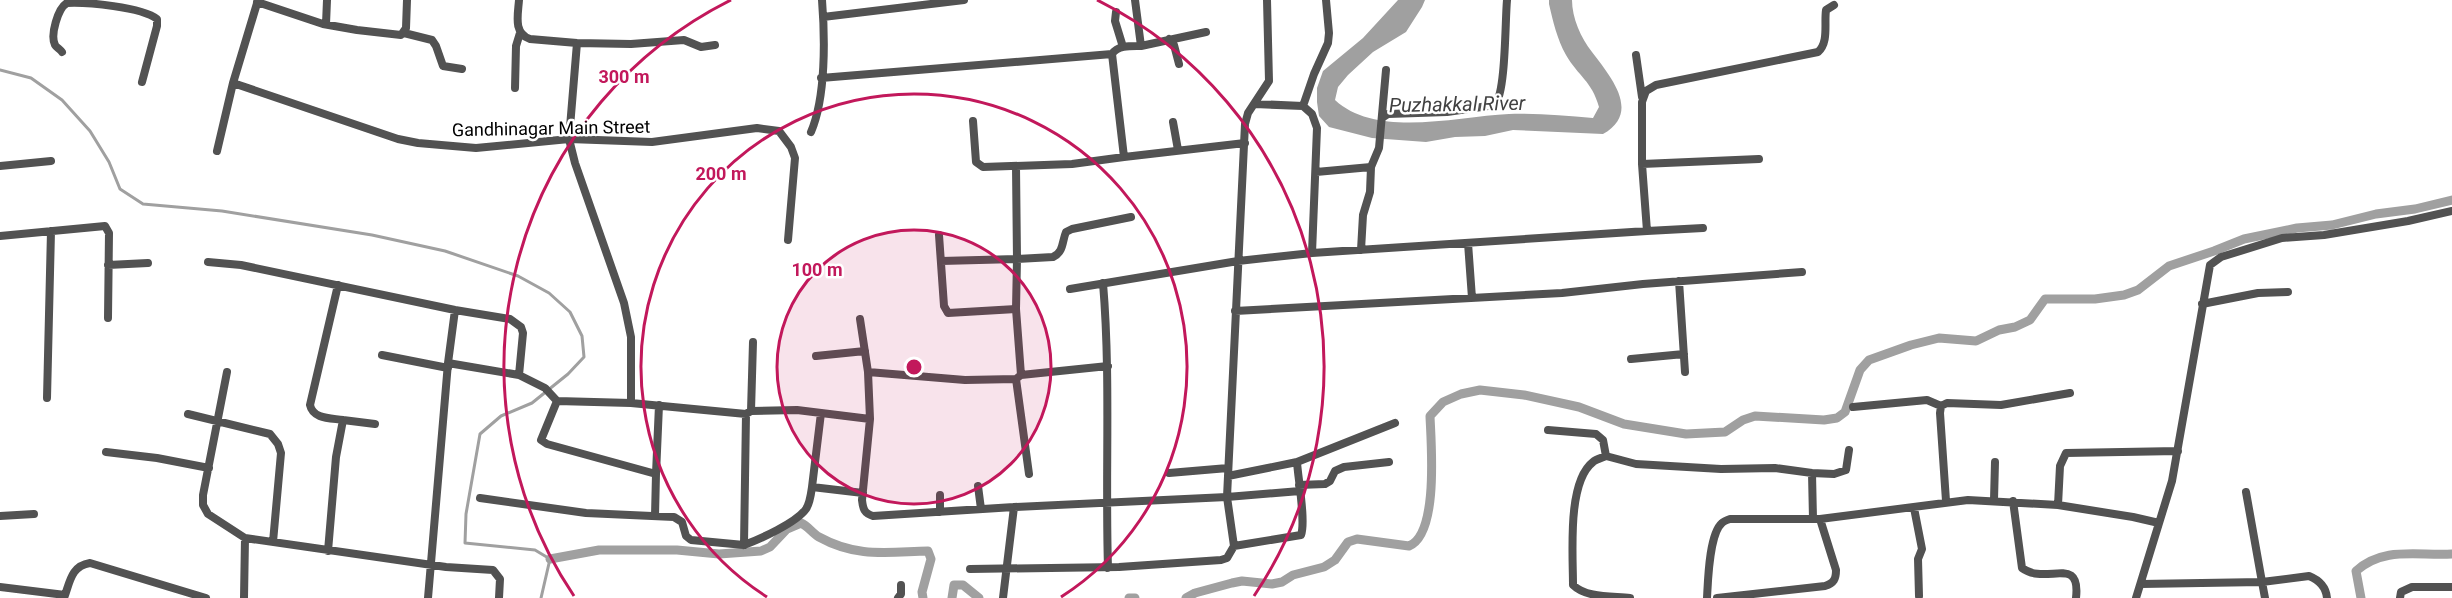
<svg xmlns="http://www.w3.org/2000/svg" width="2452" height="598" font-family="Roboto,sans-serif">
	<rect width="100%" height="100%" fill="#fff"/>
	<path fill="#a0a0a0" d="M 1398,0 L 1425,0 L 1422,7 L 1406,32 L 1373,52 L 1348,75 L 1338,87 L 1335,100 C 1377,139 1458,116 1509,114 C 1537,113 1565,116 1593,118 L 1599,107 C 1592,81 1578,76 1566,55 C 1557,39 1553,21 1549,4 L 1549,0 L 1572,0 C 1572,18 1581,38 1592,52 C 1610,76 1642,112 1603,134 L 1513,130 L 1485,136 L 1455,137 L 1426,142 L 1372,138 L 1329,127 L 1319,116 L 1317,102 L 1317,88 L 1323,71 L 1363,38 Z"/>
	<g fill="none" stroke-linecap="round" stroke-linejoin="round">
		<path stroke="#a0a0a0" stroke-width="3" d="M 0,70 L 31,78 L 62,100 L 90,131 L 109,162 L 120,189 L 143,204 L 222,211 L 372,235 L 445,251 L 518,276 L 549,293 L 570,312 L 582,336 L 584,357 L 568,374 L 532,403 L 501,416 L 480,434 L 466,514 L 465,543 L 535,550 L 550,559 L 541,598"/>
		<path stroke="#a0a0a0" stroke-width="9" d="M 550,559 L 599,550 L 677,550 L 719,554 L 761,551 L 770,547 L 787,529 L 801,523 C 808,526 812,533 819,537 C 857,558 887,552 928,551 L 931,559 L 922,592 L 923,598
			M 952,598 L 954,585 L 963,585 L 979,598
			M 1129,598 L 1135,598
			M 1186,598 L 1195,593 L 1232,583 L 1242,581 L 1272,584 L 1282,582 L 1293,575 L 1324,567 L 1335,560 L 1348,542 L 1357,539 L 1409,546 C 1439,534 1431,443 1430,416 L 1443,402 L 1461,394 L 1480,390 L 1524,395 L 1579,407 L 1624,424 L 1686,434 L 1725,432 L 1743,420 L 1755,416 L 1824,420 L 1837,418 L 1845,412 L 1860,370 L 1869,360 L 1911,345 L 1939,338 L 1976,341 L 1999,330 L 2015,327 L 2030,320 L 2045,299 L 2095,299 L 2124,295 L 2138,290 L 2169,266 L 2214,251 L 2244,239 L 2297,228 L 2332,225 L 2376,214 L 2415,209 L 2452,200
			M 2361,598 L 2356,571 C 2384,546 2417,556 2452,554"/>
		<path stroke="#525252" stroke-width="8" d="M 258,0 L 233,83 L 398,139 L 418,143 L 476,148 L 569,139 L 652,142 L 757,128 L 779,131 L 791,147 L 795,158 L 788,240
			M 519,0 C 518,15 513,33 530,39 L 577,43 L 631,44 L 684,40 L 701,47 L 715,45
			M 257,2 L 323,24 L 357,30 L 401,35 L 406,28 L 407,0
			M 1116,12 L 1115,21 L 1123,47
			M 823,17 L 964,0
			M 326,24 L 327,0
			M 404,33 L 432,40 L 436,46 L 443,66 L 462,69
			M 1169,39 L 1174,45 L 1179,64
			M 577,43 L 569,139 L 575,163 L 624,303 L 631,337 L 631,403
			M 1141,46 L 1206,32
			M 62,52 C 61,50 56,47 55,45 C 50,35 58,8 67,3 C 86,2 142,7 157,19 L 157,26 L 142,82
			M 1636,55 L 1642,97
			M 821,78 L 1112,54
			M 515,88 L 516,46 L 520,33
			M 1255,104 L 1303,106 L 1312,114 L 1317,128 L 1312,253
			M 1303,106 L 1314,74 L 1328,43 L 1329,33 L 1326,0
			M 1382,118 L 1388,114 L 1447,112 L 1495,105 C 1506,92 1505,21 1507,0
			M 973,121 L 976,162 L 983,167 L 1072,164 L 1124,157 L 1112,54 C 1118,45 1131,46 1141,46 L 1135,0
			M 1173,122 L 1178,150
			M 811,132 C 826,97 825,38 822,0
			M 217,151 L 233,83
			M 1124,157 L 1245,143
			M 1642,164 L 1642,102 L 1646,91 L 1656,85 L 1818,52 C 1829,42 1824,24 1826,10 L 1834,5
			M 0,166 L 51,161
			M 1016,167 L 1017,259 L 1053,257 C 1064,252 1062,241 1066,232 L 1072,229 L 1131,217
			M 1316,172 L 1371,167
			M 1647,231 L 1703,228
			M 939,235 L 944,306 L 948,313 L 1016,309
			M 0,236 L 105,226 L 109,233 L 108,318
			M 1468,243 L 1472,298
			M 1361,250 L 1363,215 L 1370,192 L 1371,167 L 1379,148 L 1386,70
			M 941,261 L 1017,259 L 1016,309 L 1021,375 L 1016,379 L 1029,474
			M 208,262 L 241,265 L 455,310 L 510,319 L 521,327 L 523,333 L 519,375 L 545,388 L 557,401 L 631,403 L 746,414 L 751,411 L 753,342
			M 108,265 L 148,263
			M 1679,281 L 1685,372
			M 1103,283 C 1111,378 1105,473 1108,568
			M 338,285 L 310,405 C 313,419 330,418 343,420
			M 1070,289 L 1238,261 L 1312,253 L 1647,231 L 1642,164 L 1759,159
			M 2202,304 L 2258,293 L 2288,292
			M 1235,311 L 1562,293 L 1643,284 L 1802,272
			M 860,319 L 868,372
			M 382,355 L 448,368
			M 816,356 L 865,351
			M 1631,359 L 1684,354
			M 448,363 L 519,375
			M 227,372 L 203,495 L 203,505 L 208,514 L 245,538 L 446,567 L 493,570 L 500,579 L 499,598
			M 1021,375 L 1108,366
			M 47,398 L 51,231
			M 557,401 L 541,440 L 547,444 L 656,474 L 659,405
			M 1853,407 L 1927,400 L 1941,406
			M 751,411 L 797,410 L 870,419 L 868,372 L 965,380 L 1016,379
			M 188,414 L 270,434 L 278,444 L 281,453 L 273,542
			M 870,419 L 862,500 C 863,509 864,513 873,516 L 1014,507 L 1227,497 L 1245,124 L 1248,113 L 1269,81 L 1267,0
			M 1548,430 L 1596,434 L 1603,440 L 1606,456 L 1636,464 L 1721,469 L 1775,468 L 1812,473 L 1834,474 L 1846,470 L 1849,450
			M 106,452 L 157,458 L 209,468
			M 1606,456 C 1602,458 1596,459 1593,462 C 1567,482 1573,554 1573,585 C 1586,598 1612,596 1630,598
			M 1297,462 C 1298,478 1306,522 1301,535 L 1234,546 L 1227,497 L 1300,491
			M 1169,473 L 1228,468
			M 1812,473 L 1813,519
			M 1228,476 L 1297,462 L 1395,423
			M 1299,485 L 1325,484 L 1330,481 L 1335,471 L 1344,467 L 1389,462
			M 978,486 L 981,509
			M 812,487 L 821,413
			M 2246,492 L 2262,582 L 2309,576 C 2319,580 2326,587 2327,598
			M 940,495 L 940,512
			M 480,498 L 586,513 L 674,517 L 682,522 L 686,536 L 691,540 L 744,545 L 746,414
			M 1994,500 L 1995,462
			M 1946,501 L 1940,413 L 1941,406 L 1947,403 L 2001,405 L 2070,393
			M 2013,501 L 2022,568 C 2046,586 2081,554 2076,598
			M 2058,505 L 2133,517 L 2159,523
			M 1914,508 L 1922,549 L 1918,559 L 1919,596
			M 0,516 L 34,514
			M 655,516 L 656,474
			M 744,545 C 760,539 796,523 806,509 C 810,503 811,494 812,487 L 863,493
			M 328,551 L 336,457 L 343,420 L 375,424
			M 970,569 L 1119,567 L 1221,560 L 1227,558 L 1234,546
			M 2141,584 L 2262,582 L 2265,598
			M 0,587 L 65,595
			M 64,598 C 70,582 71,566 90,563 L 206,598
			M 244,598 L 245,538
			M 428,598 L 448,363 L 455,310
			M 898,598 L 901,594 L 901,585
			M 1003,598 L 1014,507
			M 1707,598 C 1708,581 1709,534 1722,523 C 1724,521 1727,520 1730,519 L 1820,519 L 1968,500 L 2058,505 L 2060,466 L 2066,453 L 2178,451
			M 1717,598 L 1825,586 C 1834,583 1836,579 1836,570 L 1820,519
			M 2136,598 L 2172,481 L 2210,265 L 2221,257 L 2282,238 L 2324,235 L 2408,221 L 2452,211
			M 2400,598 L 2401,592 L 2412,587 L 2452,587"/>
	</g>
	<circle cx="914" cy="367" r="137" fill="#c2185b" fill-opacity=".12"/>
	<g fill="none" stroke="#c2185b" stroke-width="3">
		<circle cx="914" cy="367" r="137"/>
		<path d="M767 597A273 273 0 1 1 1061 597"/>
		<path d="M574 596A410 410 0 0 1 731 0M1097 0A410 410 0 0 1 1254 596"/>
	</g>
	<g text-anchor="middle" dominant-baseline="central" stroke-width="5" stroke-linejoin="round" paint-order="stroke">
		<g font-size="18" fill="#000" stroke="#fff">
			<text transform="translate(551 128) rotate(-1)">Gandhinagar Main Street</text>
		</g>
		<g font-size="20" font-style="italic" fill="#414141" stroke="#fff">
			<text transform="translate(1457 104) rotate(-1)">Puzhakkal River</text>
		</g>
	</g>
	<circle cx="914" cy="367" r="9" fill="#c2185b" stroke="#fff" stroke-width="3"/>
	<g font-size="18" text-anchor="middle" font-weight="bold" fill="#c2185b" stroke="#fff" stroke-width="5" stroke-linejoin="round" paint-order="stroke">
		<text x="624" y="83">300 m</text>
		<text x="721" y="180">200 m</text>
		<text x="817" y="276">100 m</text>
	</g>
</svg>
